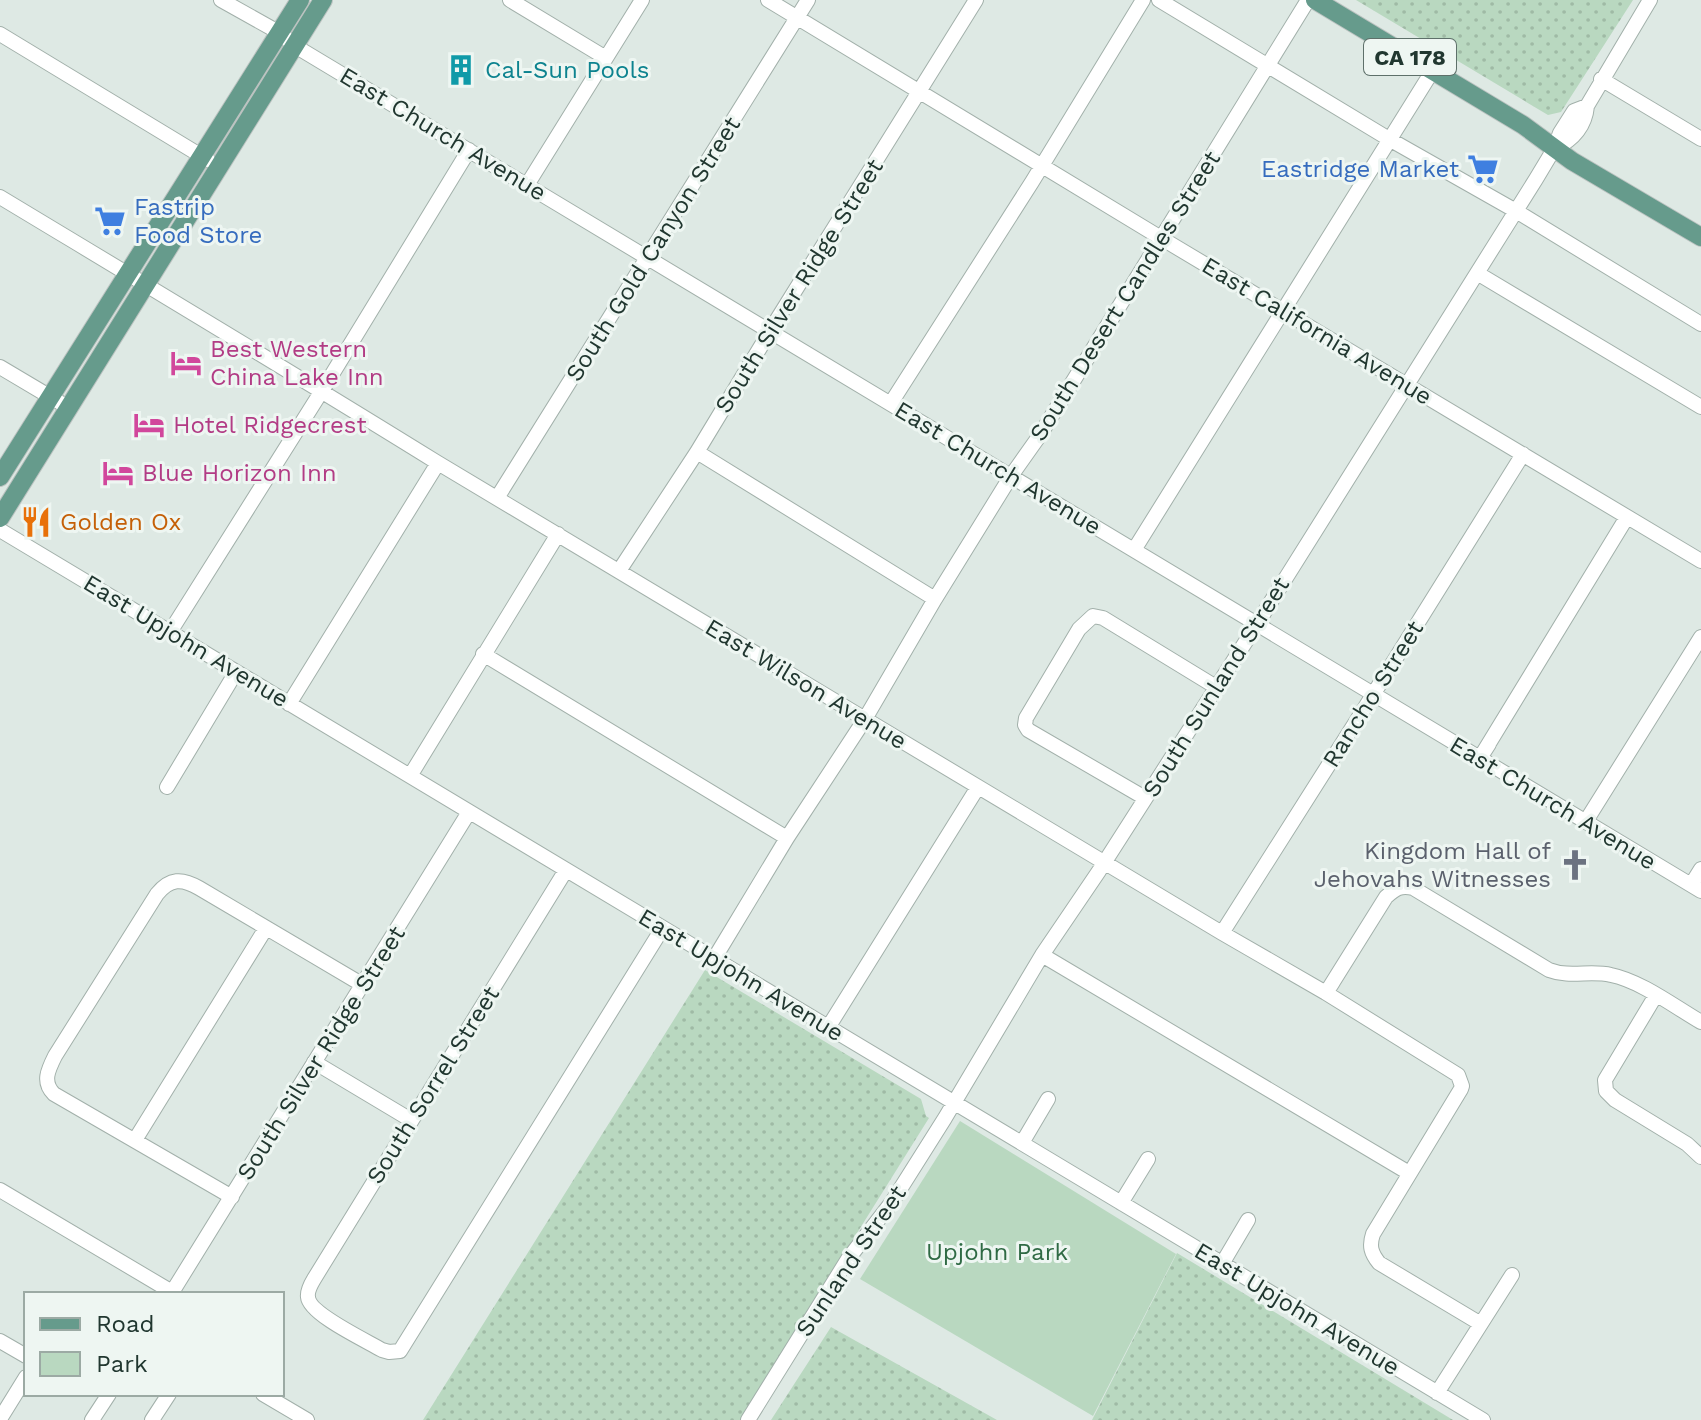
<svg xmlns="http://www.w3.org/2000/svg" width="1701" height="1420" font-family="'Work Sans',sans-serif">
	<defs>
		<pattern id="grass-dots" width="8" height="8" patternUnits="userSpaceOnUse" patternTransform="scale(2)"><rect width="8" height="8" fill="#b9d8c0"/><path d="M2 2h.1M6 6h.1" fill="none" stroke="#9fbaa5" stroke-width="1.8" stroke-linecap="round"/></pattern>
	</defs>
	<rect width="100%" height="100%" fill="#dee9e4"/>
	<path fill="url(#grass-dots)" d="M 1356,0 L 1633,0 L 1561,112 L 1548,115 Z
		M 705,970 L 921,1099 L 926,1116 L 929,1118 L 740,1420 L 423,1420 Z
		M 1177,1253 L 1453,1420 L 1092,1420 Z
		M 831,1327 L 997,1420 L 771,1420 Z"/>
	<path fill="#b9d8c0" d="M 960,1121 L 1176,1254 L 1093,1416 L 860,1279 Z"/>
	<g fill="none" stroke-linecap="round" stroke-linejoin="round">
		<defs>
			<path id="minor" d="M 221,0 L 280,33 L 295,46 L 1701,891
				M 510,0 L 606,58
				M 768,0 L 1161,238 L 1701,561
				M 1159,0 L 1389,139 L 1516,211 L 1701,324
				M 0,34 L 208,160
				M 1601,79 L 1701,139
				M 1554,149 C 1573,140 1585,127 1587,106 L 1650,0
				M 527,185 L 642,0
				M 0,197 C 146,285 293,373 438,463 L 1222,933 L 1326,993 L 1458,1075 L 1462,1086 L 1461,1089 L 1373,1234 C 1369,1246 1371,1253 1379,1263 L 1481,1324
				M 1477,273 L 1701,407
				M 0,367 L 69,408
				M 891,403 L 1032,182 L 1143,0
				M 697,452 L 935,599
				M 497,498 L 808,0
				M 0,530 L 1483,1420
				M 1134,550 L 1433,70
				M 619,571 L 697,452 L 778,318 L 976,0
				M 170,632 L 328,381 L 469,150
				M 483,654 L 787,838
				M 289,704 L 438,463
				M 1489,744 L 1480,758 L 1627,517
				M 410,776 L 558,534
				M 167,787 L 236,672
				M 1145,798 L 1028,730 L 1025,725 L 1026,718 L 1079,629 L 1093,616 L 1103,618 L 1216,687
				M 1586,821 L 1701,637
				M 566,870 L 314,1279 C 311,1284 307,1291 308,1297 C 309,1314 367,1341 382,1350 L 389,1352 L 400,1351 L 662,929
				M 1691,885 L 1701,869
				M 1222,933 L 1366,706 L 1523,454
				M 1042,955 L 1409,1173
				M 714,959 L 787,838 L 865,719 L 935,599 L 1011,476 L 1040,435 L 1308,0
				M 1333,982 L 1326,993 L 1386,897 C 1395,889 1400,885 1413,888 L 1549,970 C 1570,978 1590,970 1611,975 C 1641,981 1675,1007 1701,1022
				M 1656,995 L 1605,1080 L 1606,1091 L 1615,1100 L 1687,1144 L 1701,1157
				M 829,1026 L 978,787
				M 314,1062 L 411,1120
				M 135,1140 L 266,928
				M 1022,1143 L 1048,1099
				M 0,1190 L 172,1292
				M 232,1197 L 54,1094 C 42,1082 48,1070 55,1056 L 157,894 C 170,878 182,878 199,888 L 363,985
				M 1121,1203 L 1148,1159
				M 1222,1264 L 1248,1220
				M 171,1294 L 469,812
				M 0,1341 L 26,1356
				M 1437,1393 L 1512,1275
				M 263,1394 L 307,1420
				M 0,1419 L 26,1377
				M 92,1420 L 109,1394
				M 152,1420 L 169,1394
				M 748,1420 L 848,1259 L 892,1202 L 945,1118 L 1042,955 L 1099,871 L 1257,624 L 1536,179 L 1554,149 L 1560,133 L 1574,111 L 1587,106"/>
			<path id="major" d="M 1315,0 L 1523,125 L 1572,161 L 1701,237
				M 0,477 L 300,0
				M 0,518 L 323,0"/>
		</defs>
		<use href="#minor" stroke="#a2b0aa" stroke-width="16"/>
		<use href="#major" stroke="#bcc3c1" stroke-width="20"/>
		<use href="#minor" stroke="#fff" stroke-width="14"/>
		<use href="#major" stroke="#669b8c" stroke-width="18"/>
	</g>
	<defs>
		<symbol id="building-bare" viewBox="-9 -9 18 18"><path d="M-4-6H4V6H1V3H-1V6H-4ZM-2.5-4.3h1.7v1.8h-1.7ZM.8-4.3h1.7v1.8H.8ZM-2.5-1h1.7V.8h-1.7ZM.8-1h1.7V.8H.8Z" fill="#0f9aa8" stroke="#eef6f2" stroke-width="2.5" paint-order="stroke"/></symbol>
		<symbol id="supermarket-bare" viewBox="-9 -9 18 18"><path d="M-6-5.5h2.5l.6 2H6L4.5 2H-2.5L-4.4-4H-6ZM-1.5 3.2a1.3 1.3 0 1 0 .1 0ZM3 3.2a1.3 1.3 0 1 0 .1 0Z" fill="#3f7fe0" stroke="#eef6f2" stroke-width="2.5" paint-order="stroke"/></symbol>
		<symbol id="hotel-bare" viewBox="-9 -9 18 18"><path d="M-6-4.5h1.5V1H6V5H4.5V3h-9V5H-6ZM-4 0a1.8 1.8 0 1 1 3.6 0ZM.5 0V-2.5h3Q6-2.5 6 0Z" fill="#d1479c" stroke="#eef6f2" stroke-width="2.5" paint-order="stroke"/></symbol>
		<symbol id="restaurant-bare" viewBox="-9 -9 18 18"><path d="M-5-6h1v4h1v-4h1v4h1v-4h1v5L-1.5 .5V6h-2V.5L-5-1ZM5-6V6H3V1.5H1.5Q1.5-4 5-6Z" fill="#e8710a" stroke="#eef6f2" stroke-width="2.5" paint-order="stroke"/></symbol>
		<symbol id="church-bare" viewBox="-9 -9 18 18"><path d="M-1.2-6h2.4v3.5h3.3v2.4h-3.3V6h-2.4V-.1h-3.3v-2.4h3.3Z" fill="#6b7280" stroke="#eef6f2" stroke-width="2.5" paint-order="stroke"/></symbol>
	</defs>
	<g fill-rule="evenodd">
		<use href="#building-bare" x="439" y="48" width="44" height="44"/>
		<use href="#supermarket-bare" x="1461" y="147" width="44" height="44"/>
		<use href="#supermarket-bare" x="88" y="199" width="44" height="44"/>
		<use href="#hotel-bare" x="164" y="341" width="44" height="44"/>
		<use href="#hotel-bare" x="127" y="403" width="44" height="44"/>
		<use href="#hotel-bare" x="96" y="451" width="44" height="44"/>
		<use href="#restaurant-bare" x="14" y="500" width="44" height="44"/>
		<use href="#church-bare" x="1553" y="843" width="44" height="44"/>
	</g>
	<g text-anchor="middle" dominant-baseline="central" stroke-width="6" stroke-linejoin="round" paint-order="stroke">
		<rect fill="#eef6f2" stroke="#5e706a" stroke-width="2" x="1364" y="39" width="92" height="36" rx="6"/>
		<g font-size="22" font-weight="bold" fill="#213730">
			<text x="1410" y="57">CA 178</text>
		</g>
		<g font-size="24" fill="#0d838f" stroke="#eef6f2" text-anchor="start">
			<text x="485" y="70">Cal-Sun Pools</text>
		</g>
		<g font-size="24" fill="#213730" stroke="#eef6f2">
			<text transform="translate(443 134) rotate(31)">East Church Avenue</text>
			<text transform="translate(653 249) rotate(-58)">South Gold Canyon Street</text>
			<text transform="translate(799 286) rotate(-58)">South Silver Ridge Street</text>
			<text transform="translate(1125 296) rotate(-58)">South Desert Candles Street</text>
			<text transform="translate(1317 331) rotate(31)">East California Avenue</text>
			<text transform="translate(998 468) rotate(31)">East Church Avenue</text>
			<text transform="translate(186 641) rotate(31)">East Upjohn Avenue</text>
			<text transform="translate(806 684) rotate(31)">East Wilson Avenue</text>
			<text transform="translate(1216 687) rotate(-58)">South Sunland Street</text>
			<text transform="translate(1373 694) rotate(-58)">Rancho Street</text>
			<text transform="translate(1553 803) rotate(31)">East Church Avenue</text>
			<text transform="translate(741 975) rotate(31)">East Upjohn Avenue</text>
			<text transform="translate(321 1053) rotate(-58)">South Silver Ridge Street</text>
			<text transform="translate(433 1085) rotate(-58)">South Sorrel Street</text>
			<text transform="translate(851 1261) rotate(-56)">Sunland Street</text>
			<text transform="translate(1297 1309) rotate(31)">East Upjohn Avenue</text>
		</g>
		<g font-size="24" fill="#366cbe" stroke="#eef6f2" text-anchor="end">
			<text x="1459" y="169">Eastridge Market</text>
			<text x="134" y="207" text-anchor="start">Fastrip<tspan x="134" dy="28">Food Store</tspan></text>
		</g>
		<g font-size="24" fill="#b23c85" stroke="#eef6f2" text-anchor="start">
			<text x="210" y="349">Best Western<tspan x="210" dy="28">China Lake Inn</tspan></text>
			<text x="173" y="425">Hotel Ridgecrest</text>
			<text x="142" y="473">Blue Horizon Inn</text>
		</g>
		<g font-size="24" fill="#c56008" stroke="#eef6f2" text-anchor="start">
			<text x="60" y="522">Golden Ox</text>
		</g>
		<g font-size="24" fill="#5b616d" stroke="#eef6f2" text-anchor="end">
			<text x="1551" y="851">Kingdom Hall of<tspan x="1551" dy="28">Jehovahs Witnesses</tspan></text>
		</g>
		<g font-size="24" fill="#2f6a44" stroke="#eef6f2">
			<text x="997" y="1252">Upjohn Park</text>
		</g>
	</g>
	<rect x="24" y="1292" width="260" height="104" fill="#eef6f2" stroke="#9caaa4" stroke-width="2"/>
	<rect x="40" y="1318" width="40" height="12" fill="#669b8c" stroke="#9caaa4" stroke-width="2"/>
	<text x="96" y="1332" font-size="24" fill="#213730">Road</text>
	<rect x="40" y="1352" width="40" height="24" fill="#b9d8c0" stroke="#9caaa4" stroke-width="2"/>
	<text x="96" y="1372" font-size="24" fill="#213730">Park</text>
</svg>
